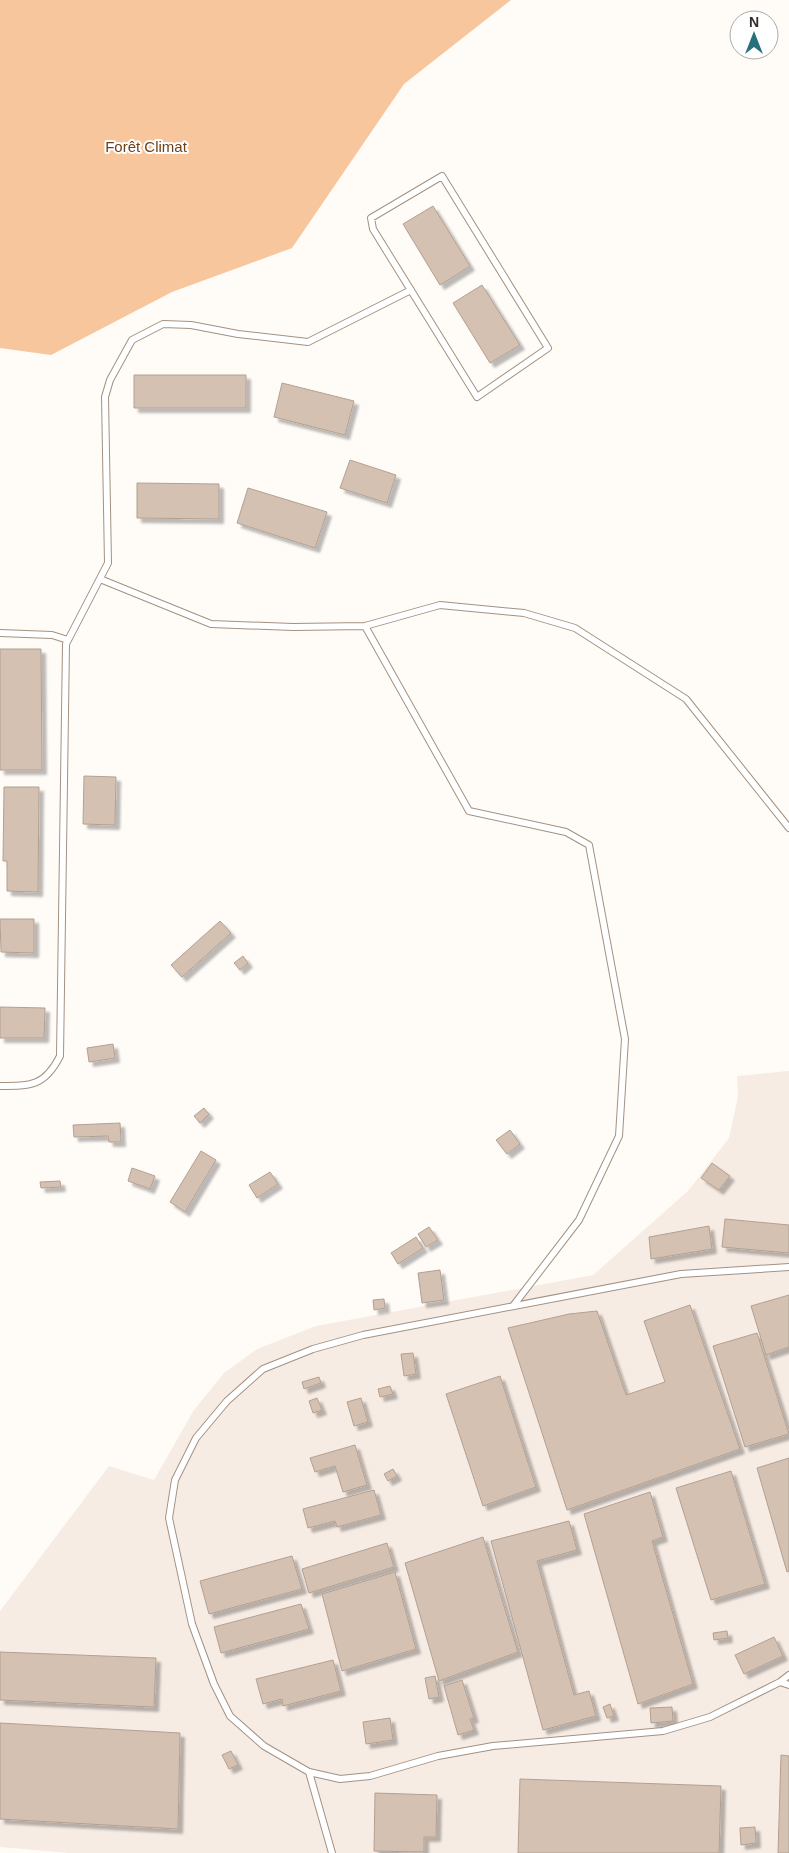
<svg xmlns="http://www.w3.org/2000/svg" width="789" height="1853" font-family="Arial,sans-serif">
	<defs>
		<filter id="shadow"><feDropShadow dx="4.5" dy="4.5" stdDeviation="1" flood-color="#0004"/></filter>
	</defs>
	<rect width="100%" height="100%" fill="#fffbf7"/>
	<path fill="#f7ece4" d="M 789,1071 L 789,1853 L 69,1853 L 0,1847 L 0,1611 L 109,1466 L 154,1480 L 194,1410 L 224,1373 L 257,1349 L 316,1326 L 593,1275 L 688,1191 L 729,1138 L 738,1096 L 737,1076 Z"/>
	<path fill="#f8c69d" d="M 0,0 L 511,0 L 404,84 L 292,248 L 172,292 L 51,355 L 0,348 Z"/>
	<path fill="#d4c1b2" stroke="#b3a091" filter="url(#shadow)" d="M 433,206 L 470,266 L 440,285 L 403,224 Z
		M 482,285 L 520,345 L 490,363 L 453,303 Z
		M 134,375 L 246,375 L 246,408 L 134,408 Z
		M 282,383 L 354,401 L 345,435 L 274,417 Z
		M 350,460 L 396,475 L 387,503 L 340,488 Z
		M 137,483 L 219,484 L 219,519 L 137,518 Z
		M 248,488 L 327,512 L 315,548 L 237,523 Z
		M 0,649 L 41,649 L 42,770 L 0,770 Z
		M 84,776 L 116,777 L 115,825 L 83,824 Z
		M 4,787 L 39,787 L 38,892 L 7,891 L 7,861 L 3,861 Z
		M 0,919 L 34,919 L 34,953 L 1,952 Z
		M 220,921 L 231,933 L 182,977 L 171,965 Z
		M 243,956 L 248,963 L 240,970 L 234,963 Z
		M 0,1007 L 45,1008 L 44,1038 L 0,1038 Z
		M 113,1044 L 115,1058 L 89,1062 L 87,1048 Z
		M 204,1108 L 209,1114 L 200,1123 L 194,1116 Z
		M 120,1123 L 121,1142 L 109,1142 L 108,1136 L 74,1137 L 73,1125 Z
		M 510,1130 L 520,1144 L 507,1154 L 496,1140 Z
		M 201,1151 L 216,1160 L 185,1212 L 170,1202 Z
		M 712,1163 L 730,1176 L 719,1190 L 701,1178 Z
		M 132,1168 L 155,1176 L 150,1189 L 128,1181 Z
		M 270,1172 L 278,1184 L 257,1198 L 249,1185 Z
		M 60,1181 L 61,1187 L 41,1188 L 40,1182 Z
		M 725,1219 L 789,1225 L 789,1253 L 722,1247 Z
		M 709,1226 L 712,1249 L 651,1259 L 649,1237 Z
		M 429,1227 L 438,1240 L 426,1247 L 418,1234 Z
		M 416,1237 L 423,1248 L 398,1264 L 391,1253 Z
		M 440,1270 L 444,1300 L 422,1303 L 418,1273 Z
		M 789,1295 L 789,1347 L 766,1355 L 751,1306 Z
		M 384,1299 L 385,1308 L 374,1310 L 373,1300 Z
		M 690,1305 L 740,1449 L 567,1510 L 508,1328 L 569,1314 L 597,1311 L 626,1395 L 665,1382 L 644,1321 Z
		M 757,1333 L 789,1434 L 745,1447 L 713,1346 Z
		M 413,1353 L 416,1374 L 404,1376 L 401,1354 Z
		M 500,1376 L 536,1487 L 483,1506 L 446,1394 Z
		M 319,1377 L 321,1383 L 304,1389 L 302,1382 Z
		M 390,1386 L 393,1394 L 380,1397 L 378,1389 Z
		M 317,1398 L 322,1410 L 313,1413 L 309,1401 Z
		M 361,1398 L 368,1422 L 354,1426 L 347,1402 Z
		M 355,1445 L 367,1485 L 343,1492 L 335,1466 L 315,1472 L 310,1458 Z
		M 789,1458 L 789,1571 L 787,1572 L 757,1468 Z
		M 393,1469 L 397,1476 L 388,1481 L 384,1474 Z
		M 731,1471 L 765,1584 L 711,1600 L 676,1488 Z
		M 374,1490 L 381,1515 L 337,1527 L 335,1521 L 308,1528 L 303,1509 Z
		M 650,1492 L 663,1537 L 652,1541 L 693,1684 L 638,1704 L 584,1514 Z
		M 569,1521 L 577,1550 L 537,1561 L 574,1695 L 589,1691 L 596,1716 L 543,1730 L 491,1541 Z
		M 483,1537 L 518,1652 L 439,1681 L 405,1563 Z
		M 387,1543 L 394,1567 L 309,1593 L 302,1569 Z
		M 292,1556 L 302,1589 L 209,1614 L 200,1581 Z
		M 395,1572 L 416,1649 L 342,1671 L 322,1594 Z
		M 301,1604 L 309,1629 L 221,1653 L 214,1627 Z
		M 727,1631 L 728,1638 L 714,1640 L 713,1633 Z
		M 774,1637 L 783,1656 L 744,1674 L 735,1655 Z
		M 0,1652 L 156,1658 L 154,1707 L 0,1700 Z
		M 333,1660 L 341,1691 L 283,1706 L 282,1699 L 263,1704 L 256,1679 Z
		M 435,1676 L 439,1697 L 429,1699 L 425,1678 Z
		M 462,1680 L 474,1718 L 470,1719 L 474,1730 L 458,1735 L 444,1686 Z
		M 610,1704 L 614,1716 L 607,1718 L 603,1707 Z
		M 672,1707 L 673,1721 L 651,1723 L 650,1708 Z
		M 390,1718 L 393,1740 L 366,1744 L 363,1722 Z
		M 0,1723 L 180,1733 L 178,1829 L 0,1819 Z
		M 231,1751 L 238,1765 L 229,1769 L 222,1755 Z
		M 781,1755 L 789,1756 L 789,1853 L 778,1853 Z
		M 520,1779 L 721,1786 L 719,1853 L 518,1853 Z
		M 375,1793 L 437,1795 L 436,1837 L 424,1837 L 424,1852 L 374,1851 Z
		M 755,1827 L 756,1843 L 741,1845 L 740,1828 Z"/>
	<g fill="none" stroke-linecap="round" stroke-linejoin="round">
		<defs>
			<path id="service" d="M 442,176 L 548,348 L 477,397 L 373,229 L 371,218 Z
				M 100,579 L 211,624 L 293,627 L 365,626 L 440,605 L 524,613 L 575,628 L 686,699 L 789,828
				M 365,626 L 469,811 L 566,832 L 589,845 L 625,1039 L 619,1136 L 579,1220 L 513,1306
				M 0,633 L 52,635 L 68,640
				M 0,1086 C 31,1086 45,1086 60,1056 L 66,644 L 108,563 L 105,397 L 110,380 L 132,340 L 163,324 L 191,325 L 238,334 L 308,342 L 411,290
				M 789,1267 L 681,1274 L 363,1335 L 313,1349 L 263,1369 L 227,1401 L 196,1438 L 175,1480 L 169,1518 L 192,1624 L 214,1684 L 230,1716 L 264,1746 L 309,1772 L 340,1779 L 370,1776 L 438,1756 L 493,1746 L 663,1731 L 710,1717 L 780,1682 L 789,1685
				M 780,1682 L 789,1675
				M 309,1772 L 332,1853"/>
		</defs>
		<use href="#service" stroke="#a39183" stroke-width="8"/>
		<use href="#service" stroke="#fff" stroke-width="6"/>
	</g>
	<g text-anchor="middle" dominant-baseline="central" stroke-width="4" stroke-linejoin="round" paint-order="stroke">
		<g font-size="15" fill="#6d4117" stroke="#fff">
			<text x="146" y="146">Forêt Climat</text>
		</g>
	</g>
	<g transform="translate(754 35)"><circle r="24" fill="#ffffff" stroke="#adaba8"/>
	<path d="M0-4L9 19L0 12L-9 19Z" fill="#28707c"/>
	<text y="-8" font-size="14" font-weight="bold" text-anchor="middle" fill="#332c26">N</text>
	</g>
</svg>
